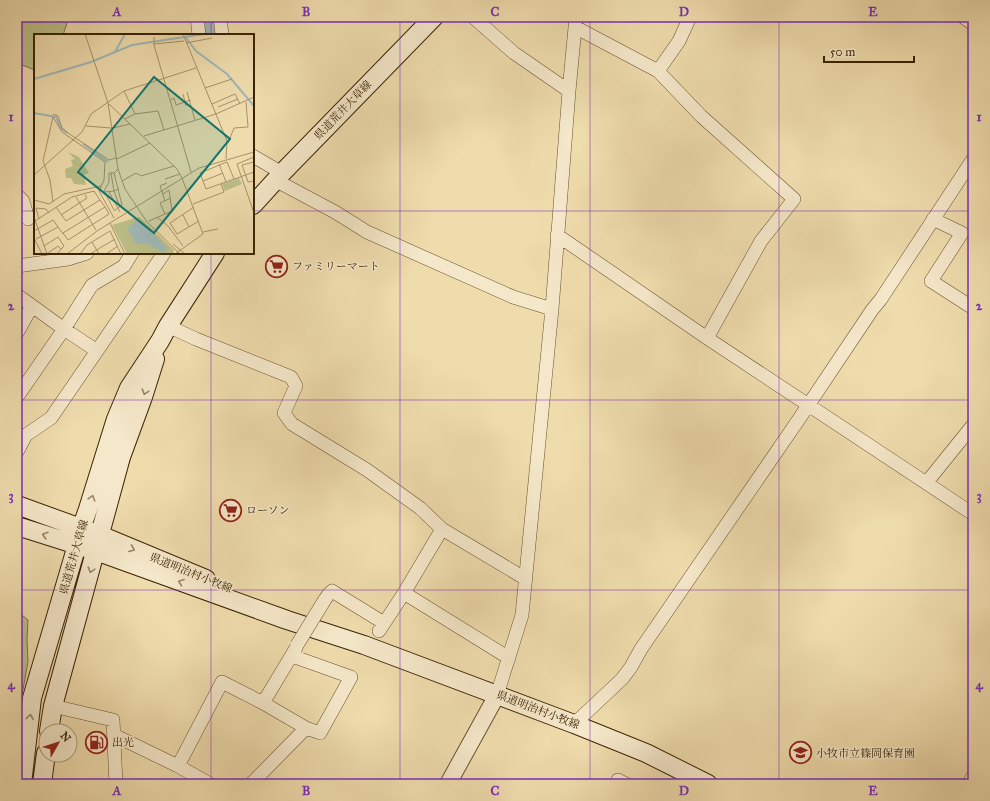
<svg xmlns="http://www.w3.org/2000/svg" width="990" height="801" font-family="'IM FELL Great Primer','Noto Serif JP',serif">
	<rect width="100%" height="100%" fill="#efdcad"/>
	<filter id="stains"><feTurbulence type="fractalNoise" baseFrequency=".005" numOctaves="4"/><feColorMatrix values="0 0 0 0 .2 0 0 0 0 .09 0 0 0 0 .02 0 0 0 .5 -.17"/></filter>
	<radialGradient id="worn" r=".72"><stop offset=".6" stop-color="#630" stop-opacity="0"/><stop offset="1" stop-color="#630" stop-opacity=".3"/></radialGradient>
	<path fill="#bcbf88" stroke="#7c7146" d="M 17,17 L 69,17 L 63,35 L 35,35 L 35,70 L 17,63 Z
		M 17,611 L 28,620 L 27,639 L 28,662 L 17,722 Z"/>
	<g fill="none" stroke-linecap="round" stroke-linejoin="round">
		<path stroke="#a0b8b7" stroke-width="22" d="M 210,17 L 212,35"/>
		<defs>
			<path id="minor" d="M 197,17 L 199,35
				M 220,17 L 222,35
				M 473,17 L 514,53 L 569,91
				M 963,17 L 973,24
				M 575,27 L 658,71 L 679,41 L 690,17
				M 658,71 L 701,116 L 794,199 L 761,241 L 707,338
				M 253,156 L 282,173
				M 275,180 L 335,212 L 367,232 L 513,297 L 552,309
				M 17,195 L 23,201 L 28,219
				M 933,219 L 962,233 L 931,281 L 973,308
				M 557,235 L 707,338 L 973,514
				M 17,266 L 68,259 L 87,253
				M 17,295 L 64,329 L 92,285 L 124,266 L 132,253
				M 168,326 L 196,339 L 291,377 L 296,386 L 284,413 L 292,424 L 367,470 L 420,508 L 442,529 L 526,579
				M 17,333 L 32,306
				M 17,397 L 64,329 L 97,351
				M 17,452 L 26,435 L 51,418 L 164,253
				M 927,482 L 973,425
				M 404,593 L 509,658
				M 324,601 L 328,595 L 332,591 L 384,623
				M 379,631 L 404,593 L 442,529
				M 497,695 L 522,615 L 552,309 L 569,91 L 576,17
				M 263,703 L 296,648
				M 53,706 L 113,720 L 116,784
				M 574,724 L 622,679 L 631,667 L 641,649 L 799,419 L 872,310 L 881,299 L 973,159
				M 114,735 L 178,766 L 210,784
				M 178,766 L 222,682 L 263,703 L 306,728 L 320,733 L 351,677 L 292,656
				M 251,784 L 306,728
				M 616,784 L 618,780 L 626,784
				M 969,784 L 973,776"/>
			<path id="tertiary" d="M 448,784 L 497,695"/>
			<path id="secondary" d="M 253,205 L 282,173 L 434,17
				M 17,505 L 100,535 L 206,579
				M 17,526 L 96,551 L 287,620 L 364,645 L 574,724 L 646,753 L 708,784
				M 49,731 L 53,706 L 121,457 L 143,397 L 155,359
				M 22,784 L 32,698 L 77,545 L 81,529 L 88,509 L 116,419 L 129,388 L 160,341 L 168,326 L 215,253
				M 42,784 L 46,753"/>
		</defs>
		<use href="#minor" stroke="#68512e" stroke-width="14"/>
		<use href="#tertiary" stroke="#68512e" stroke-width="18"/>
		<use href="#secondary" stroke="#3b2303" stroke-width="20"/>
		<use href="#minor" stroke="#f5e8ca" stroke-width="13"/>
		<use href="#tertiary" stroke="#f5e8ca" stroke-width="16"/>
		<use href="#secondary" stroke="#f5e8ca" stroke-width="18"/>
		<defs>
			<path id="minor-bridge" d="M 297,645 L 324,601"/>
		</defs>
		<use href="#minor-bridge" stroke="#68512e" stroke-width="14" stroke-linecap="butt"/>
		<use href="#minor-bridge" stroke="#f5e8ca" stroke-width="13"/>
	</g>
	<defs><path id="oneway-chevron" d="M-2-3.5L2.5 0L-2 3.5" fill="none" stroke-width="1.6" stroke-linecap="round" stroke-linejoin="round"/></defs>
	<g stroke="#988666">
		<use href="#oneway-chevron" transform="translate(145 392) rotate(107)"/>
		<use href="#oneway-chevron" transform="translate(92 498) rotate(-73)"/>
		<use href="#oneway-chevron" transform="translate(45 535) rotate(-162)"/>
		<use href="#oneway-chevron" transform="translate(132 549) rotate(22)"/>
		<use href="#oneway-chevron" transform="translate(91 570) rotate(106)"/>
		<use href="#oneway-chevron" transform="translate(181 582) rotate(-160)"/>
		<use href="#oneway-chevron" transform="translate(30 717) rotate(-83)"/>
	</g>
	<path fill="none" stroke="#7b2cbf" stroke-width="1" stroke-opacity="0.55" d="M 211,17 L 211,35M 400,17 L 400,784M 590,17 L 590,784M 779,17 L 779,784M 17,211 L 35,211M 253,211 L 973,211M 211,253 L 211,784M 17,400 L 973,400M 17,590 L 973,590"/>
	<defs>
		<symbol id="supermarket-ring" viewBox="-11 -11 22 22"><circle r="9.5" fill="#f5e8ca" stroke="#8f2418" stroke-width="1.5"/><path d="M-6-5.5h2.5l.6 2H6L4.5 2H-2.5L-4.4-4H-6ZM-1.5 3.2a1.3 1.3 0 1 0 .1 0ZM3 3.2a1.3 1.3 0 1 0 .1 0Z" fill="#8f2418"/></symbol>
		<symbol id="fuel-ring" viewBox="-11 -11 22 22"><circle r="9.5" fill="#f5e8ca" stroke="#8f2418" stroke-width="1.5"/><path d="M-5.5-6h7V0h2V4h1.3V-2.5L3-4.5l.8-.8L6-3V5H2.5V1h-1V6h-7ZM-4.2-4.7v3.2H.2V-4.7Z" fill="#8f2418"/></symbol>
		<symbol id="school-ring" viewBox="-11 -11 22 22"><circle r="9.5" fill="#f5e8ca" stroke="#8f2418" stroke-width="1.5"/><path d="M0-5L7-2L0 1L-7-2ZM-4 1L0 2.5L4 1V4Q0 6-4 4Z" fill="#8f2418"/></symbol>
	</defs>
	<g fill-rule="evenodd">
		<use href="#supermarket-ring" x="264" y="254" width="25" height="25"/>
		<use href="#supermarket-ring" x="218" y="498" width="25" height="25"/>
		<use href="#fuel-ring" x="84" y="730" width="25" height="25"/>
		<use href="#school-ring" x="788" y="740" width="25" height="25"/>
	</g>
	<g text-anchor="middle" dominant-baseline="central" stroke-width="3" stroke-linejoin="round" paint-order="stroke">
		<g font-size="11" fill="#3b2303" stroke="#f5e8ca">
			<text transform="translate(343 110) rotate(-46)">県道荒井大草線</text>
			<text transform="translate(74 557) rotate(-74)">県道荒井大草線</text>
			<text transform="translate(191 573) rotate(22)">県道明治村小牧線</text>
			<text transform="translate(538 710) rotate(21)">県道明治村小牧線</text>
		</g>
		<g font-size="11" fill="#3b2303" stroke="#f5e8ca" text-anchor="start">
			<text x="292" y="266">ファミリーマート</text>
			<text x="246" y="510">ローソン</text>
			<text x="112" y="742">出光</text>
			<text x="816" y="753">小牧市立篠岡保育園</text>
		</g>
	</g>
	<g transform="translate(34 34)">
		<rect width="220" height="220" fill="#efdcad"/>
		<path d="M 34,118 L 45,123 L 55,139 L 50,141 L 52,151 L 40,150 L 37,144 L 32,144 L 31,135 L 39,132 L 37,126 L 41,125 ZM 205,144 L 208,150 L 191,157 L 188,150 ZM 105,183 L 140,216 L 139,220 L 93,220 L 78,191 Z" fill="#bcbf88"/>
		<path d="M 102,187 L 110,191 L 133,214 L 131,219 L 113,210 L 102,210 L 93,194 Z" fill="#a0b8b7"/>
		<path fill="none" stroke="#a0b8b7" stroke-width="2" d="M 152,4 L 162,17 L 193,40 L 220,72M 81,18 L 91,0M 0,45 L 57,28 L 98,11 L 170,0M 0,79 L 22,83 L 27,94 L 33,99M 49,110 L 74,128"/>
		<path fill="none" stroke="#a79269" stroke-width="1" d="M 51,0 L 74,69 L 84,135 L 91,155 L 113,188 L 146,220M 149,0 L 193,107 L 192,125M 120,3 L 120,11 L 157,138M 152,9 L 178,4M 120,10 L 150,7M 171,54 L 198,45M 90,57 L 101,80 L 91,85M 153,58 L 161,86M 149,60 L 152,72M 137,66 L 140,64 L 142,71 L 157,66M 75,70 L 143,135 L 148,144 L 169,200 L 141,220M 178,70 L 201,60 L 206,70M 184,73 L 204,65M 19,80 L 24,82 L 28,94 L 34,99 L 69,122 L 75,126 L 82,124M 101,80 L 124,77 L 130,96M 19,83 L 28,98 L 71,128 L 70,146 L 65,157 L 80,184M 19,83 L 9,127 L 16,146 L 19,168M 52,92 L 77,94M 79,94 L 96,90M 110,102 L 182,80 L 220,63M 194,109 L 200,94 L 214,93 L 212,68M 220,123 L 203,130 L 220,179M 83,125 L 116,109M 220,128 L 208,131 L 214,148 L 220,147M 185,130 L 192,148M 0,141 L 48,98 L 57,80 L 90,57 L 162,34M 131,145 L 146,140M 200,145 L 193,128 L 166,139 L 172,155 L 220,138M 88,147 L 102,139 L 107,142 L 140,132M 169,147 L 189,139M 85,155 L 80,157 L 86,173M 71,158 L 80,157 L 77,139M 75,158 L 86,178M 42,163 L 62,196M 0,166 L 15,170 L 30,160 L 67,152M 131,167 L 126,152 L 133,149M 159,170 L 190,158 L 187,150M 22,173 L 32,187 L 66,166M 80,176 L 70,157 L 75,148 L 75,139 L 80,139 L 84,135M 80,177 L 88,171 L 80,139M 131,180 L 126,169 L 137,164M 27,181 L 53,164 L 51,161M 149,181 L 155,193M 0,183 L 13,220M 123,183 L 134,192 L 149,212M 5,185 L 2,174 L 12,175 L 15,179M 1,187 L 38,163 L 60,157 L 66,166 L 71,173 L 75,180 L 34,206 L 29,199 L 71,173M 115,187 L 138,177 L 135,156 L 129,160M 76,189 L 91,220M 0,197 L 19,186 L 29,200M 169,198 L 184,195M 143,200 L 136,189 L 160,173M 143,200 L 165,187M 0,204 L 8,220M 2,205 L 24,193M 58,208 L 65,220M 139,210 L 151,220M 10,212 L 24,203 L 30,212 L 23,220M 13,220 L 24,212 L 27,215M 33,220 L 63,197 L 165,134 L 220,118M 46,220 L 53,211 L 76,197 L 87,220M 56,220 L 81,205M 72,220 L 84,212"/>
		<path fill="#0f766e" fill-opacity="0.15" stroke="#0f766e" stroke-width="2" d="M 120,43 L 196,105 L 120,199 L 44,138 Z"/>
		<rect width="220" height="220" fill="none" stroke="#3b2303" stroke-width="2"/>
	</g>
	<rect width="990" height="801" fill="none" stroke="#efdcad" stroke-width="44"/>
	<g transform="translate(58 743) rotate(51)"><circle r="19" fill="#f5e8ca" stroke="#ab997a"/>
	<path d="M0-3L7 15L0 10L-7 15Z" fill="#8f2418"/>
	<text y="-6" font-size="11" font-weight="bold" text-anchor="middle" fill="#3b2303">N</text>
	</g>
	<path d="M824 56v6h90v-6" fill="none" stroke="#3b2303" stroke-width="2"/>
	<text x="830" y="56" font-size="12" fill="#3b2303" stroke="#f5e8ca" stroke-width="3" paint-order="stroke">50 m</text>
	<rect x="22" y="22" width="946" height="757" fill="none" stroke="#7b2cbf" stroke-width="1.5"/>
	<g font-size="13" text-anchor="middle" font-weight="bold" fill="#7b2cbf">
		<text x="117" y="16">A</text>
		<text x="306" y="16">B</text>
		<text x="495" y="16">C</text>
		<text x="684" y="16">D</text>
		<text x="873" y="16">E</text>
		<text x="11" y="121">1</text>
		<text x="979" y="121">1</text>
		<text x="11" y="310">2</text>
		<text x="979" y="310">2</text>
		<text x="11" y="500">3</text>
		<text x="979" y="500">3</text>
		<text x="11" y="689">4</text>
		<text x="979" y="689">4</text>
		<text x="117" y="795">A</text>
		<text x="306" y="795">B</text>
		<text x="495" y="795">C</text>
		<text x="684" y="795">D</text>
		<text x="873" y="795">E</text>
	</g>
	<rect width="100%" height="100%" filter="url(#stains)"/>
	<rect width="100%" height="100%" fill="url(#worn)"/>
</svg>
